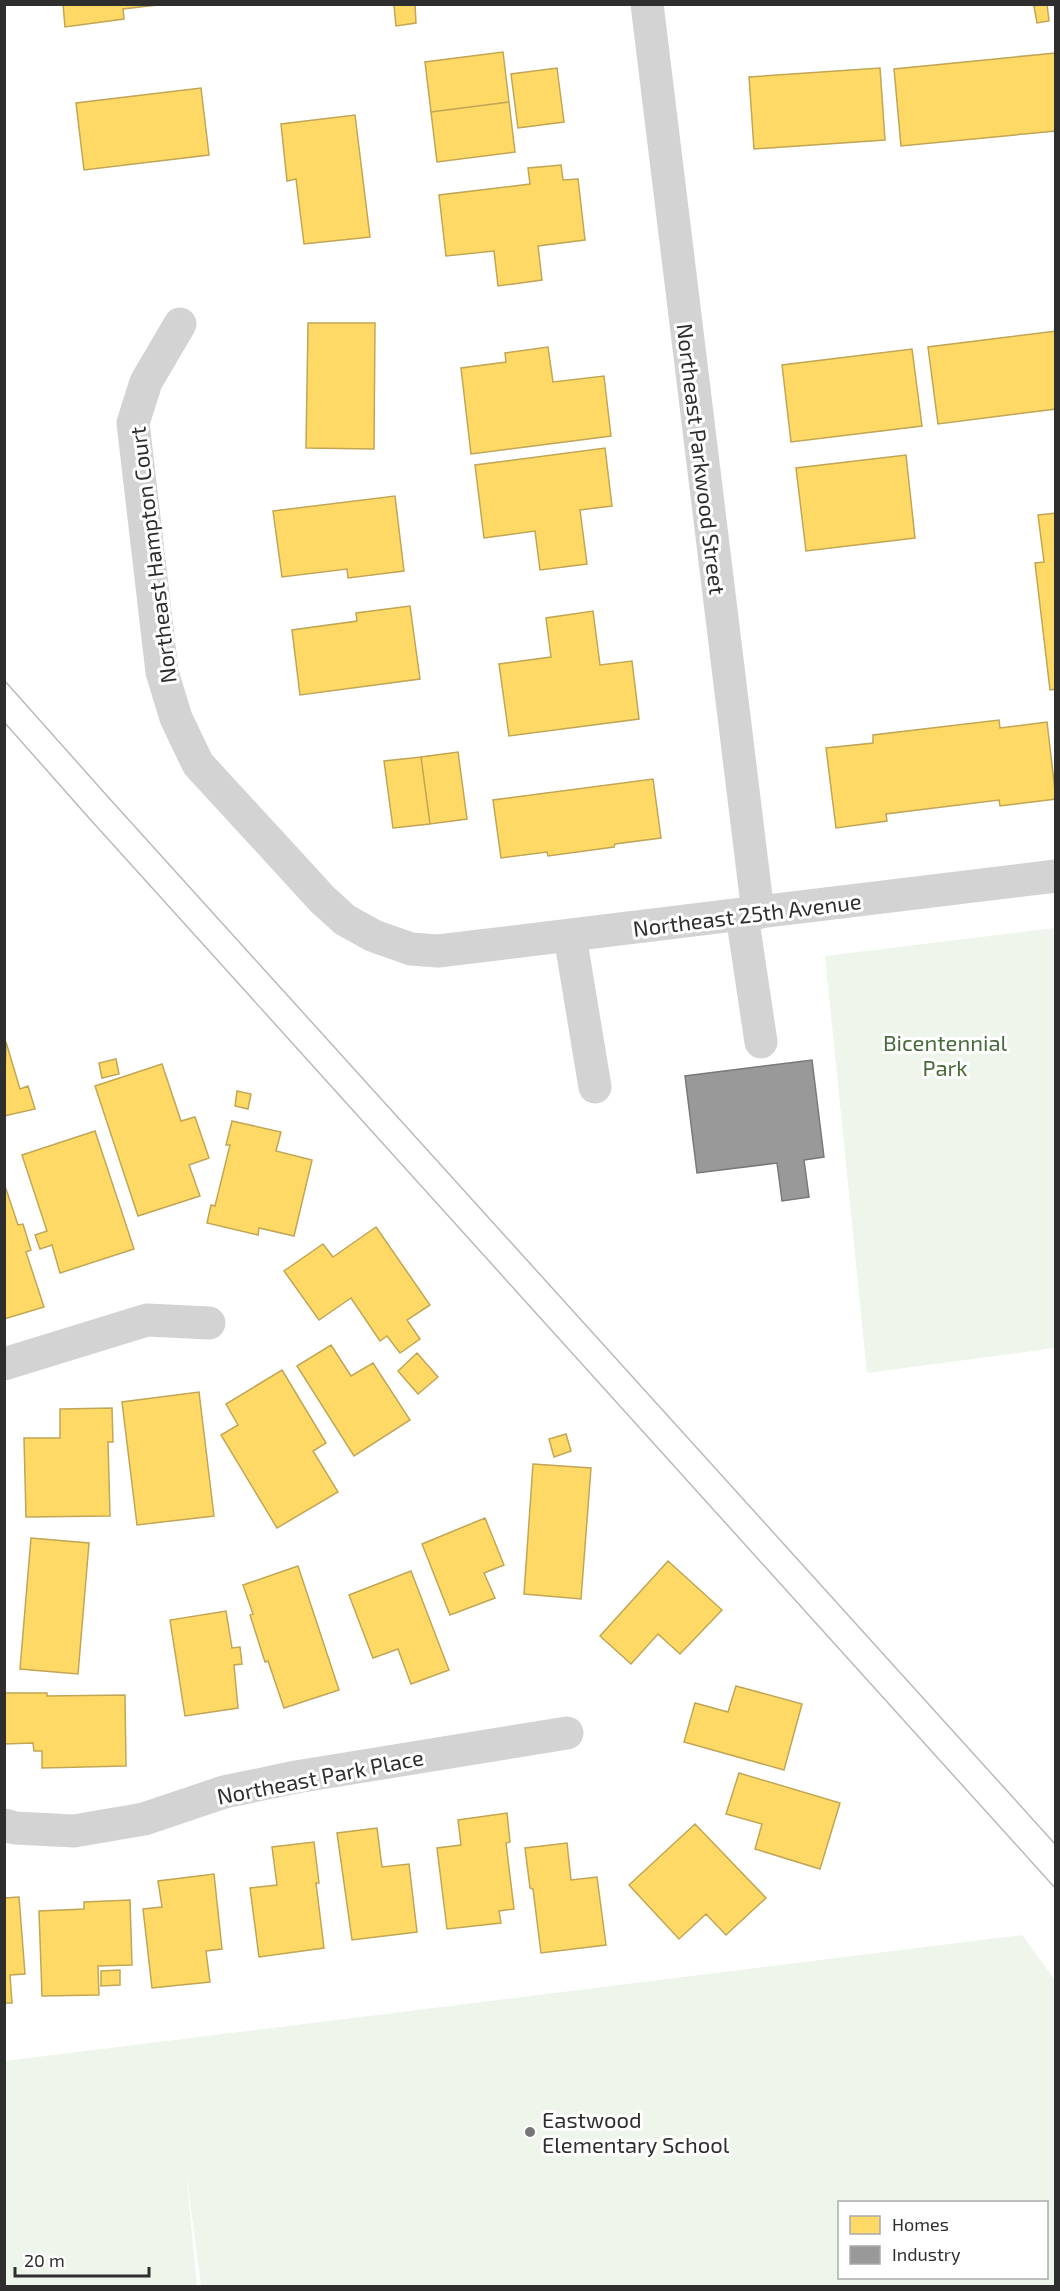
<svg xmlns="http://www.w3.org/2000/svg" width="1060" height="2291" font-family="'Exo 2',sans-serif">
	<rect width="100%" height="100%" fill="#fff"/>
	<path fill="#eef5eb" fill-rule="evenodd" d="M 1055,928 L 1055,1348 L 867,1373 L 825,956 Z
		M 1022,1935 L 1055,1980 L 1055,2286 L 201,2286 L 186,2171 L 197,2286 L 5,2286 L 5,2061 ZM 1046,2202 L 1046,2278 L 840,2278 L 840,2202 Z"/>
	<path fill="#ffd966" stroke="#c0a655" stroke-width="1.5" d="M 63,4 L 166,4 L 123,9 L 124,19 L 65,27 Z
		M 415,4 L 416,23 L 396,26 L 394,5 Z
		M 1047,4 L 1049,21 L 1037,23 L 1034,6 Z
		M 503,52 L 509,102 L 431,112 L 425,62 Z
		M 1055,53 L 1056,131 L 901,146 L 894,69 Z
		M 557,68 L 564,122 L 518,128 L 511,74 Z
		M 880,68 L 885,140 L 754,149 L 749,77 Z
		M 201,88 L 209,155 L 84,170 L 76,103 Z
		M 509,102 L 515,152 L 437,162 L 431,112 Z
		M 355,115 L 370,237 L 304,244 L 296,179 L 287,181 L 281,124 Z
		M 561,165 L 563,180 L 578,179 L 585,240 L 538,246 L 542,280 L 498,286 L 494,251 L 446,256 L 439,195 L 530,184 L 528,168 Z
		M 308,323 L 375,323 L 374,449 L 306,448 Z
		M 1056,331 L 1056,409 L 938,424 L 928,347 Z
		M 548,347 L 553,382 L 604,376 L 611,436 L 471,454 L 461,368 L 506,362 L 505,353 Z
		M 912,349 L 922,426 L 791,442 L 782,365 Z
		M 605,448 L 612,506 L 580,510 L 587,564 L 540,570 L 535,531 L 484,538 L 475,465 Z
		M 906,455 L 915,538 L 806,551 L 796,468 Z
		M 395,496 L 404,571 L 348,578 L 347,569 L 282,577 L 273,511 Z
		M 1056,513 L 1056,689 L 1050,690 L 1035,563 L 1044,562 L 1038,515 Z
		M 410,606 L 420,679 L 300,695 L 292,630 L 357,621 L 356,613 Z
		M 593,611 L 600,665 L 632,661 L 639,719 L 509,736 L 499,664 L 551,657 L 546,618 Z
		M 999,720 L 1000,728 L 1047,722 L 1056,799 L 1000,806 L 999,800 L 886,814 L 887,821 L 836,828 L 826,748 L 873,743 L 873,735 Z
		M 458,752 L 467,819 L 430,824 L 421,757 Z
		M 421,757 L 430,824 L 393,828 L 384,761 Z
		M 653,779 L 661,838 L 615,844 L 614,847 L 548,856 L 547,852 L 501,858 L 493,800 Z
		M 6,1042 L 20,1089 L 28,1086 L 35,1109 L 4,1116 Z
		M 116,1059 L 119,1074 L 102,1078 L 99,1063 Z
		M 162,1064 L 181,1121 L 195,1117 L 209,1158 L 189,1165 L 200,1196 L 138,1216 L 95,1086 Z
		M 237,1091 L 251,1094 L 248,1109 L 235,1106 Z
		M 232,1121 L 281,1132 L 276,1151 L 312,1160 L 294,1236 L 259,1228 L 258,1235 L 207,1223 L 211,1205 L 215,1206 L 230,1145 L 226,1145 Z
		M 95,1131 L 134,1249 L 60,1273 L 52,1245 L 40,1249 L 35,1235 L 47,1231 L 22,1155 Z
		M 4,1183 L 18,1225 L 23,1224 L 31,1250 L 26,1252 L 44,1307 L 4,1319 Z
		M 376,1227 L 430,1305 L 407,1320 L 420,1339 L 400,1353 L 387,1336 L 380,1341 L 351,1298 L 319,1320 L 284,1271 L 323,1244 L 333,1257 Z
		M 331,1345 L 351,1376 L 373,1363 L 410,1420 L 354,1456 L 297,1366 Z
		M 417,1353 L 438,1377 L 418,1394 L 398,1371 Z
		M 282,1370 L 326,1443 L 313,1451 L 338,1492 L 277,1528 L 221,1435 L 238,1425 L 226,1404 Z
		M 199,1392 L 214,1516 L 137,1525 L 122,1402 Z
		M 112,1408 L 113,1442 L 108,1442 L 110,1516 L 26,1517 L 24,1438 L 60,1438 L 60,1409 Z
		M 566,1434 L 571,1451 L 554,1457 L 549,1439 Z
		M 533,1464 L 591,1468 L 581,1599 L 524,1594 Z
		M 485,1518 L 504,1565 L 484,1573 L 495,1598 L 450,1615 L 422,1544 Z
		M 31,1538 L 89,1543 L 78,1674 L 20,1669 Z
		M 668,1561 L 722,1610 L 680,1654 L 658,1634 L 631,1664 L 600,1636 Z
		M 298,1566 L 339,1690 L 284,1708 L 268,1661 L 265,1662 L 250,1615 L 253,1614 L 243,1585 Z
		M 411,1571 L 449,1670 L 411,1684 L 398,1649 L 373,1658 L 349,1595 Z
		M 226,1611 L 232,1648 L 240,1647 L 242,1664 L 234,1665 L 238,1708 L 185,1716 L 170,1620 Z
		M 736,1686 L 802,1704 L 784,1770 L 684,1742 L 695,1703 L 728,1712 Z
		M 4,1693 L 47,1693 L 47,1696 L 125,1695 L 126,1766 L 42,1768 L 42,1751 L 34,1751 L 33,1743 L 4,1744 Z
		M 739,1773 L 840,1803 L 820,1869 L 755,1849 L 762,1824 L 726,1814 Z
		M 507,1813 L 510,1842 L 506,1843 L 514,1909 L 499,1911 L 501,1923 L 447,1929 L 437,1848 L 461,1845 L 458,1820 Z
		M 695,1824 L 766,1898 L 726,1935 L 706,1914 L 679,1939 L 629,1885 Z
		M 377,1828 L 382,1867 L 409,1864 L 417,1932 L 352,1940 L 337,1833 Z
		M 314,1842 L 319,1883 L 316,1883 L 324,1948 L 259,1957 L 250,1888 L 277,1885 L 272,1847 Z
		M 567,1843 L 571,1880 L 597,1877 L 606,1945 L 541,1953 L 533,1889 L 530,1888 L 525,1848 Z
		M 214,1874 L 222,1949 L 206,1951 L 210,1982 L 152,1988 L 143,1909 L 162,1907 L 158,1881 Z
		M 19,1897 L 25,1974 L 10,1975 L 12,2003 L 4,2003 L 4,1898 Z
		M 130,1900 L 132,1965 L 98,1966 L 99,1995 L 42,1996 L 39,1911 L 84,1909 L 84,1902 Z
		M 120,1970 L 120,1985 L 101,1986 L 101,1971 Z"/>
	<path fill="#999" stroke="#797979" stroke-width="1.5" d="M 812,1060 L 824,1157 L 804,1160 L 809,1197 L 782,1201 L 777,1163 L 697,1173 L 685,1076 Z"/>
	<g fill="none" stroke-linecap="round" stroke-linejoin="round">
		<path stroke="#d3d3d3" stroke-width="33" d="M 647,4 L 758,913
			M 180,324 L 146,382 L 133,423 L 162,672 L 176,718 L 198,764 L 322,899 L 345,920 L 374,936 L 411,949 L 438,951 L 1056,876
			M 742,915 L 761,1042
			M 570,936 L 595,1087
			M 4,1364 L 147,1320 L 209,1323
			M 4,1825 L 15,1828 L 74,1831 L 144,1819 L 224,1792 L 296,1777 L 567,1733"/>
		<path stroke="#bababa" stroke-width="1.5" d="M 4,680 L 109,798 L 1056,1845
			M 4,722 L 89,818 L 1056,1889"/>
	</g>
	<circle fill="#777" stroke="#fff" stroke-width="2" cx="530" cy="2132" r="6"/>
	<g text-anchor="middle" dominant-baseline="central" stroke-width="6" stroke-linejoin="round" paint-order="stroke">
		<g font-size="22" fill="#2e2e2e" stroke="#fff">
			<text transform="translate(702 459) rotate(83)">Northeast Parkwood Street</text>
			<text transform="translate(152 555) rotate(-97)">Northeast Hampton Court</text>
			<text transform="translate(747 914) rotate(-7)">Northeast 25th Avenue</text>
			<text transform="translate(320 1776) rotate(-11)">Northeast Park Place</text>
		</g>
		<g font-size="22" fill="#476b39" stroke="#fff">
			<text x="945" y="1042">Bicentennial<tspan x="945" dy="25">Park</tspan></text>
		</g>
		<g font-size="22" fill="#2e2e2e" stroke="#fff" text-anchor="start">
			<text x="542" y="2119">Eastwood<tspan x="542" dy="25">Elementary School</tspan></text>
		</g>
	</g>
	<rect width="1060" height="2291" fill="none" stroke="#2e2e2e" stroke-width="12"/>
	<rect x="838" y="2201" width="210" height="78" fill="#ffffff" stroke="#ababab" stroke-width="1.5"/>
	<rect x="850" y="2216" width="30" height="18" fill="#ffd966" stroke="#ababab" stroke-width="1.5"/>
	<text x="892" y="2231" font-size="18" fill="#2e2e2e">Homes</text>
	<rect x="850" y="2246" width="30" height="18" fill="#999999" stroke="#ababab" stroke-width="1.5"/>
	<text x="892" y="2261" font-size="18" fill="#2e2e2e">Industry</text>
	<path d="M15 2267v9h134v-9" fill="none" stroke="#2e2e2e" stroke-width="3"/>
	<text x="24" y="2267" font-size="18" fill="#2e2e2e" stroke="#ffffff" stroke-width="4.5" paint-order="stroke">20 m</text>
</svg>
